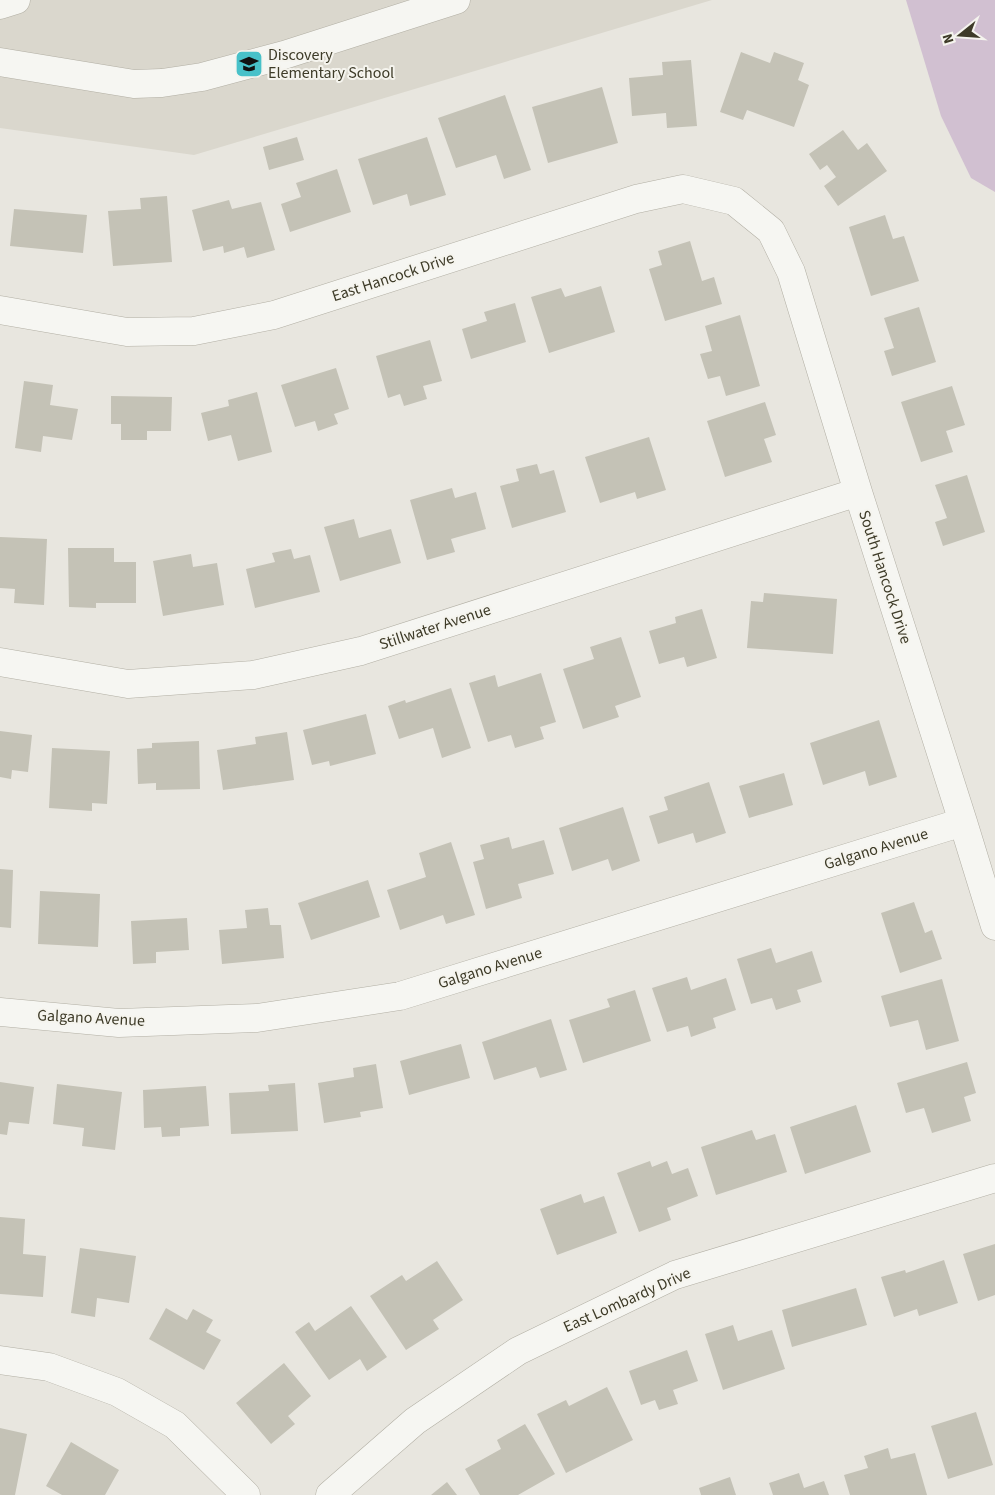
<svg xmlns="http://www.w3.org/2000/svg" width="995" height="1495" font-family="'Source Sans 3',sans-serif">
	<rect width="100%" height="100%" fill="#e8e6df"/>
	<path fill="#dad7cd" d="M 0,0 L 712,0 L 194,155 L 0,128 Z"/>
	<path fill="#d1c0d1" d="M 906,0 L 995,0 L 995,192 L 971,178 L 941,116 Z"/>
	<path fill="#c4c2b6" d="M 741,52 L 770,63 L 774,52 L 804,63 L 798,80 L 809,85 L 794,127 L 747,110 L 743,120 L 720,112 Z
		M 691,60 L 697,126 L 667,128 L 666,113 L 632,116 L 629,78 L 663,75 L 662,62 Z
		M 602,87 L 618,143 L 548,163 L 532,107 Z
		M 505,95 L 531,170 L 504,179 L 496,155 L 456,168 L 438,118 Z
		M 843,130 L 858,150 L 867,143 L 887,171 L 838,206 L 824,186 L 836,177 L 827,165 L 820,170 L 809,154 Z
		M 297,137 L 304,160 L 269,170 L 263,147 Z
		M 427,137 L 446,195 L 410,206 L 407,194 L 373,205 L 358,159 Z
		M 337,169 L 351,212 L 290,232 L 281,204 L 301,197 L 296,183 Z
		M 167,196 L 172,262 L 113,266 L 108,211 L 141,209 L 140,198 Z
		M 229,200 L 232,209 L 261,202 L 275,250 L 247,258 L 244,247 L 224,253 L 223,246 L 203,251 L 192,210 Z
		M 14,209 L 87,215 L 83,253 L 10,246 Z
		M 885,215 L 893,239 L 904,236 L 919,281 L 871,296 L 849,227 Z
		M 690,241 L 702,281 L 714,277 L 722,304 L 665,321 L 649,269 L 662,265 L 658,251 Z
		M 601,286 L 615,332 L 549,353 L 531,297 L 561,288 L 565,297 Z
		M 515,303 L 526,342 L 471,359 L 462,329 L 487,321 L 484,312 Z
		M 919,307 L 936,362 L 892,376 L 884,351 L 894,348 L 884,318 Z
		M 740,315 L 760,386 L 726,396 L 720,376 L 708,379 L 700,354 L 712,351 L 705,326 Z
		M 430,340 L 442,381 L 423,386 L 427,399 L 404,406 L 400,394 L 388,398 L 376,356 Z
		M 336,368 L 349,409 L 334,414 L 338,424 L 318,431 L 315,421 L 295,427 L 281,385 Z
		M 24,381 L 53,385 L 50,405 L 78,409 L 72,440 L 43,436 L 41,452 L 15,448 Z
		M 952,386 L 965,425 L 946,431 L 953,452 L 921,462 L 901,402 Z
		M 257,392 L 272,452 L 238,461 L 231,435 L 208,441 L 201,413 L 229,406 L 228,400 Z
		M 111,396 L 172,397 L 171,431 L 147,431 L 147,440 L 121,440 L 121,424 L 111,424 Z
		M 765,402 L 776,435 L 764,439 L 772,462 L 725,477 L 707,421 Z
		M 649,437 L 666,490 L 637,499 L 635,492 L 600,503 L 585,457 Z
		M 537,464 L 540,474 L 554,470 L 566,512 L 512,528 L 500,486 L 519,481 L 516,469 Z
		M 967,475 L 985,532 L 943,546 L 935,522 L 947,518 L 935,485 Z
		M 452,488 L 455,498 L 476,492 L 486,529 L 451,539 L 455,552 L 427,560 L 410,500 Z
		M 354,519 L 359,538 L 391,529 L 401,563 L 340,581 L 324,527 Z
		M 0,537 L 47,539 L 44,605 L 14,603 L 15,589 L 0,588 Z
		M 68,548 L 114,548 L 114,562 L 136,562 L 136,603 L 96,603 L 96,608 L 69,607 Z
		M 291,549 L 294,559 L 310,555 L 320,592 L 255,608 L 246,569 L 275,562 L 272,553 Z
		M 191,554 L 193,567 L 217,563 L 224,605 L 163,616 L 153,561 Z
		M 764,593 L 837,599 L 833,654 L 747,648 L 751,601 L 763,602 Z
		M 702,609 L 717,658 L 687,667 L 684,657 L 659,664 L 649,631 L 676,623 L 675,617 Z
		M 621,637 L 641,697 L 615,706 L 619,717 L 583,729 L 563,669 L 594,659 L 590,647 Z
		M 541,673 L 556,722 L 540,727 L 544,739 L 515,748 L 511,735 L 488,742 L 469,683 L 495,675 L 498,687 Z
		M 451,688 L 471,748 L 442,758 L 433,728 L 399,739 L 388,706 L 405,700 L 406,703 Z
		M 366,714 L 376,754 L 330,766 L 329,761 L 312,765 L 303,730 Z
		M 879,720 L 897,777 L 869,786 L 865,771 L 823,785 L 810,743 Z
		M 0,731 L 32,735 L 28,772 L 12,770 L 11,779 L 0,777 Z
		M 287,732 L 294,780 L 223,790 L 217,750 L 256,744 L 255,737 Z
		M 199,741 L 200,789 L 156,790 L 156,783 L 138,784 L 137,749 L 152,748 L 152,743 Z
		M 52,748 L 110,751 L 107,804 L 92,803 L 92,811 L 49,808 Z
		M 784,773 L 793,805 L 749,818 L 739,786 Z
		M 709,782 L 726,833 L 696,843 L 693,833 L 658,844 L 649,816 L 668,810 L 664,797 Z
		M 623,807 L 640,861 L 612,871 L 608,859 L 572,871 L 559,828 Z
		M 509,837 L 512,849 L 544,840 L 554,874 L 518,884 L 522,898 L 486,909 L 473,862 L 484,859 L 480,845 Z
		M 451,842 L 475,915 L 446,924 L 443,915 L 400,930 L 387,890 L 426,877 L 419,853 Z
		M 0,869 L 13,870 L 11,928 L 0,927 Z
		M 368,880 L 380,917 L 311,940 L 298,903 Z
		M 40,891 L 100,894 L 98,947 L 38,944 Z
		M 914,902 L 925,933 L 932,930 L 942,959 L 900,973 L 881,913 Z
		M 268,908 L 270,925 L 281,925 L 284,958 L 222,964 L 219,930 L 247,928 L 245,910 Z
		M 187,918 L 189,950 L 156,952 L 156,963 L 133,964 L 131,921 Z
		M 771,948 L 776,963 L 812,951 L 822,982 L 797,990 L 801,1002 L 776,1010 L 772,998 L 751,1004 L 737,959 Z
		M 687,977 L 691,990 L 726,978 L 736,1010 L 713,1018 L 716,1028 L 691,1037 L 688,1026 L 667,1032 L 652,988 Z
		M 942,979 L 959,1041 L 926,1050 L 918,1020 L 890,1027 L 881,996 Z
		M 635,990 L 651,1041 L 583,1063 L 569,1020 L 610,1007 L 607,999 Z
		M 551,1019 L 567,1070 L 540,1078 L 536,1067 L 494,1080 L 482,1042 Z
		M 461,1044 L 470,1078 L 409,1095 L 400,1061 Z
		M 967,1062 L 976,1093 L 964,1097 L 971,1121 L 932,1133 L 924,1108 L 906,1113 L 897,1083 Z
		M 376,1064 L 383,1108 L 360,1112 L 361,1117 L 324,1123 L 318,1083 L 354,1077 L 353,1068 Z
		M 0,1082 L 34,1087 L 29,1124 L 9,1122 L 7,1135 L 0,1134 Z
		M 295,1083 L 298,1131 L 231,1134 L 229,1093 L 269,1091 L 268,1085 Z
		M 57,1084 L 122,1092 L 115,1150 L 82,1146 L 84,1128 L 53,1124 Z
		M 206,1086 L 209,1126 L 180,1128 L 180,1136 L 162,1137 L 161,1127 L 144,1128 L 143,1090 Z
		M 856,1105 L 871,1152 L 805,1174 L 790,1127 Z
		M 752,1130 L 756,1140 L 775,1134 L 787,1172 L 716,1195 L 701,1147 Z
		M 650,1161 L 652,1167 L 667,1161 L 672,1174 L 688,1168 L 698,1196 L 667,1208 L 671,1220 L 639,1232 L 617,1173 Z
		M 581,1194 L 584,1203 L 604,1196 L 617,1233 L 557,1255 L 540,1209 Z
		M 0,1217 L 25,1219 L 23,1254 L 46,1256 L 43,1297 L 0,1294 Z
		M 995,1244 L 995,1295 L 978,1301 L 963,1254 Z
		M 80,1248 L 136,1256 L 129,1303 L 97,1298 L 95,1317 L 71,1313 Z
		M 944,1260 L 958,1303 L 919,1316 L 917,1309 L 894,1317 L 881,1277 L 905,1270 L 906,1273 Z
		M 437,1261 L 463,1300 L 433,1320 L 439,1329 L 406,1350 L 370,1296 L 402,1275 L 406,1281 Z
		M 856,1288 L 867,1325 L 792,1347 L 782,1310 Z
		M 351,1306 L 387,1357 L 367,1371 L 360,1359 L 329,1380 L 295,1332 L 309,1322 L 315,1331 Z
		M 166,1308 L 187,1320 L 193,1309 L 213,1320 L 206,1332 L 221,1340 L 204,1370 L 149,1339 Z
		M 733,1325 L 738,1341 L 772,1330 L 785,1369 L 723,1390 L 705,1334 Z
		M 687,1350 L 698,1381 L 673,1390 L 678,1404 L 659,1410 L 655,1400 L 641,1405 L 629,1371 Z
		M 284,1363 L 311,1396 L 288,1416 L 295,1424 L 271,1444 L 236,1403 Z
		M 607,1387 L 633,1440 L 566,1473 L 537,1414 L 566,1400 L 569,1406 Z
		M 976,1412 L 993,1465 L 948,1479 L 931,1426 Z
		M 525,1424 L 555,1474 L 518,1495 L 480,1495 L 465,1469 L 501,1449 L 497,1440 Z
		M 0,1428 L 27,1434 L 15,1495 L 0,1495 Z
		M 71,1442 L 119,1470 L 105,1495 L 62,1495 L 46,1486 Z
		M 888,1448 L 891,1459 L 915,1453 L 927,1495 L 850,1495 L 844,1475 L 868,1468 L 864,1456 Z
		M 799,1473 L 804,1488 L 824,1481 L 829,1495 L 773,1495 L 769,1483 Z
		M 730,1477 L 736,1495 L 701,1495 L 699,1488 Z
		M 447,1482 L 457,1495 L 431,1495 Z"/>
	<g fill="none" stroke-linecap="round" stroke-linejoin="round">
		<defs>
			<path id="minor" d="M 0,5 L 16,0
				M 0,62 L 134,84 L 162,83 L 202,77 L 284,55 L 456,0
				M 0,310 L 127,332 L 194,331 L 274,315 L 636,199 L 683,189 L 734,201 L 771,231 L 791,272 L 858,492 L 963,822 L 995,926
				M 0,662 L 128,684 L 253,675 L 361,651 L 858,492
				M 0,1012 L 119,1023 L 257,1018 L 400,996 L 963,822
				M 0,1360 L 49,1367 L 117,1392 L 175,1425 L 246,1495
				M 330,1495 L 415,1421 L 518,1351 L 675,1275 L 995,1178"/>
		</defs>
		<use href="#minor" stroke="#b2afa4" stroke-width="29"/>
		<use href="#minor" stroke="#f6f6f2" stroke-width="28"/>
	</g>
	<defs>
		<symbol id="school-square" viewBox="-11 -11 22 22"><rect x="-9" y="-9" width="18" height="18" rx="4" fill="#48c1c9" stroke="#f5f4ee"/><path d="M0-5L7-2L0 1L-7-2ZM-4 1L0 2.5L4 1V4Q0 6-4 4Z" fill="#111"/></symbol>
	</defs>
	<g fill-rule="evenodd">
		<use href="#school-square" x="233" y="48" width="32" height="32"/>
	</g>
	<g text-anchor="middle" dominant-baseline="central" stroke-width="4" stroke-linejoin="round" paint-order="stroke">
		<g font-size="16" fill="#3e3b28" stroke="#f5f4ee" text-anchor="start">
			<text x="268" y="55">Discovery<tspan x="268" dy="18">Elementary School</tspan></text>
		</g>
		<g font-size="16" fill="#3e3b28" stroke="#f5f4ee">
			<text transform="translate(393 277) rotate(-18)">East Hancock Drive</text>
			<text transform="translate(885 577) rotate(72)">South Hancock Drive</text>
			<text transform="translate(435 627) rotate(-18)">Stillwater Avenue</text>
			<text transform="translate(876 849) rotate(-17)">Galgano Avenue</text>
			<text transform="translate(490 968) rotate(-17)">Galgano Avenue</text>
			<text transform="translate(91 1018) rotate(3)">Galgano Avenue</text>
			<text transform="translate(627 1300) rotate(-24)">East Lombardy Drive</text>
		</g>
	</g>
	<g transform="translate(960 35) rotate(253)" stroke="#f5f4ee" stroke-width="4" paint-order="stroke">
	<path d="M0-4L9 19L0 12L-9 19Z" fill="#3e3b28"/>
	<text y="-8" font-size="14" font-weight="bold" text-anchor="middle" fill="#3e3b28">N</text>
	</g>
</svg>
